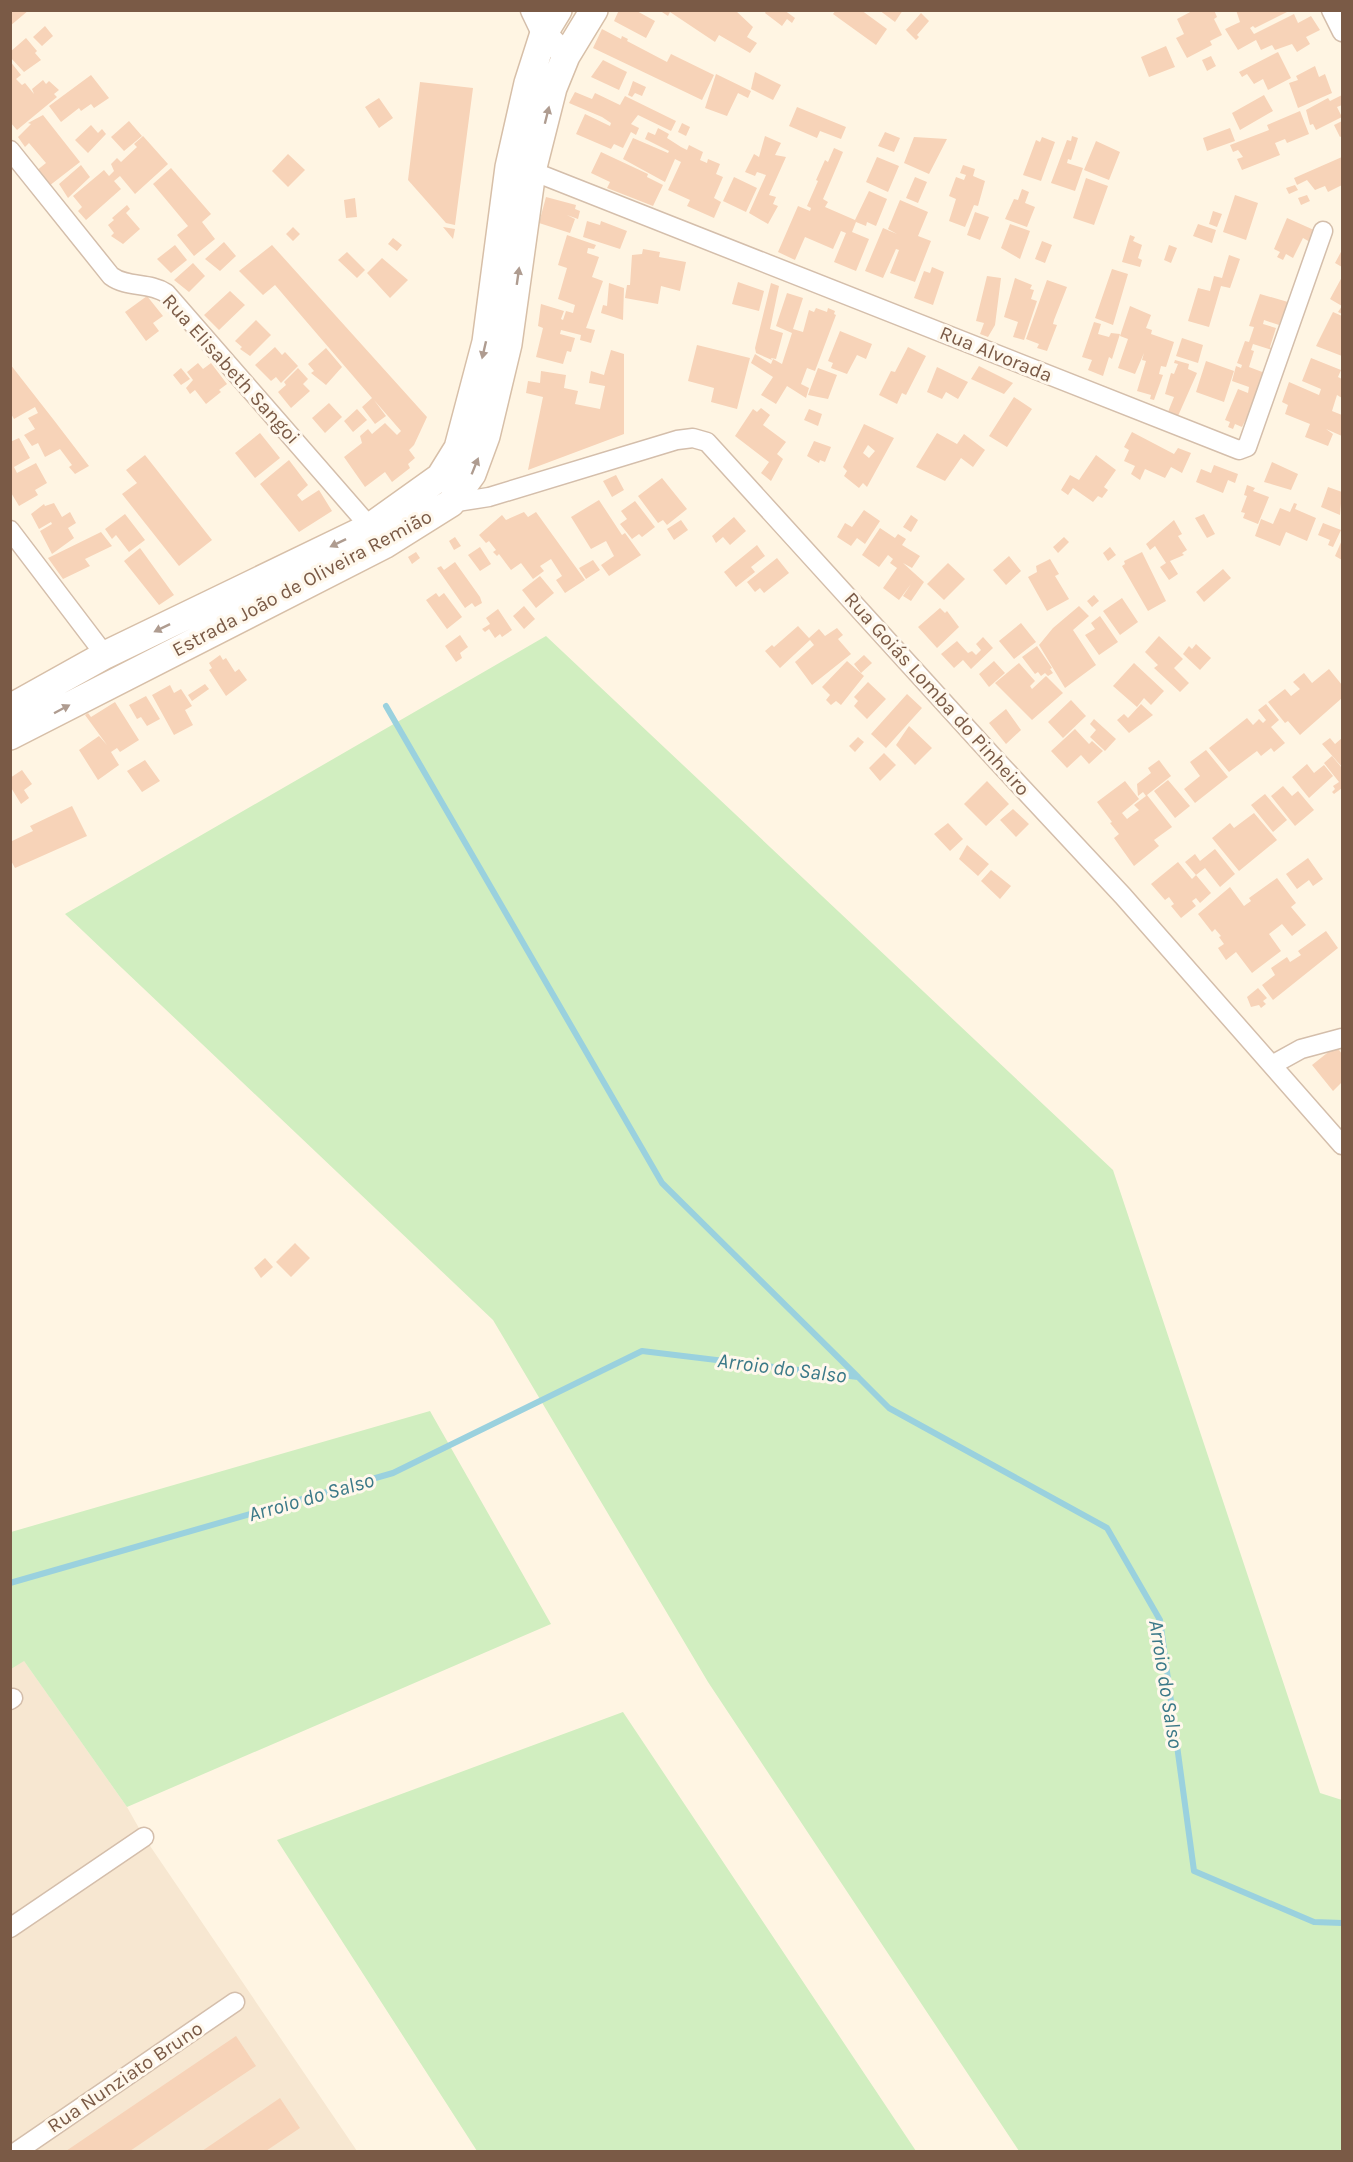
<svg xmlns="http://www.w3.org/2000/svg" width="1353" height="2162" font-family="Karla,sans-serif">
	<rect width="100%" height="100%" fill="#fff5e3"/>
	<path fill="#f7e7d1" d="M 10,1641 L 127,1807 L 144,1837 L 357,2151 L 11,2151 Z"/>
	<path fill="#d1eec0" d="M 546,636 L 1113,1170 L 1320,1793 L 1342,1800 L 1342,2151 L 1019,2151 L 708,1682 L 493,1320 L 65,914 Z
		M 430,1411 L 551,1624 L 127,1807 L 24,1661 L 11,1669 L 11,1532 Z
		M 623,1712 L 916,2151 L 477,2151 L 277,1840 Z"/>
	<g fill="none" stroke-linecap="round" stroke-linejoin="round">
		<path stroke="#9ad1de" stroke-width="6" d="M 386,706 L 662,1183 L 858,1377
			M 10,1583 L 393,1473 L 642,1351 L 858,1377 L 889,1408 L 1107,1528 L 1160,1620 L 1194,1871 L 1314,1922 L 1342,1923"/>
	</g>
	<path fill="#f7d3b8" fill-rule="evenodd" d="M 10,10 L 29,10 L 10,26 Z
		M 619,10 L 635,10 L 655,21 L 646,38 L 614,21 Z
		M 659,10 L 735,10 L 753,27 L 747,37 L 757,43 L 750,53 L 719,35 L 715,42 L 670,12 L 668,16 Z
		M 767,10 L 784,10 L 795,18 L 792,23 L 787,19 L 782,26 L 765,13 Z
		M 836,10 L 861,10 L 887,29 L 876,45 L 833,14 Z
		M 879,10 L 903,10 L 895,22 Z
		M 1194,10 L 1214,10 L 1217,17 L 1214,19 L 1222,35 L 1210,41 L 1212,45 L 1187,58 L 1176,38 L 1184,34 L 1177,19 Z
		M 1236,10 L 1291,10 L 1255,28 L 1253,26 L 1250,28 L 1254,34 L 1294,14 L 1298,23 L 1311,16 L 1320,30 L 1306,37 L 1310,44 L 1297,52 L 1292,44 L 1275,50 L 1272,45 L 1261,50 L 1256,40 L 1238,50 L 1225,29 L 1240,22 Z
		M 921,13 L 929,21 L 917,35 L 919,37 L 916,40 L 906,30 Z
		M 45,26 L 53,36 L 42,46 L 33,37 Z
		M 602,29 L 621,39 L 622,36 L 628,39 L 627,41 L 667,62 L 671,54 L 714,75 L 702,100 L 593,48 Z
		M 26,38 L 37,51 L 35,53 L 41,60 L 24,72 L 10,57 L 10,52 Z
		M 1166,46 L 1175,67 L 1149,77 L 1141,57 Z
		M 1278,52 L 1291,78 L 1268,90 L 1263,79 L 1254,84 L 1247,74 L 1242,77 L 1239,72 Z
		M 1211,56 L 1216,66 L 1207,71 L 1202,60 Z
		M 603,60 L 627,72 L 619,90 L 591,77 Z
		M 10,61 L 21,75 L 16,79 L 22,85 L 25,83 L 34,94 L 32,89 L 43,80 L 46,84 L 49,81 L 59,90 L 54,94 L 57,97 L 17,130 L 10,122 Z
		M 1315,66 L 1319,77 L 1325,74 L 1332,93 L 1298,108 L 1289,83 L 1298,80 L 1296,76 Z
		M 755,72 L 781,85 L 773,100 L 751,89 Z
		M 716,74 L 751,91 L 748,98 L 738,93 L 727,116 L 705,108 Z
		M 91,75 L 109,98 L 94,108 L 91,104 L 81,111 L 79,108 L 61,122 L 49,106 Z
		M 633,81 L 646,87 L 642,96 L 635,93 L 632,97 L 628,95 Z
		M 420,82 L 473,88 L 455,225 L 446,223 L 408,180 Z
		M 575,92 L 592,99 L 595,93 L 620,105 L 625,96 L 676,121 L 671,131 L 638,115 L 631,124 L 639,128 L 636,135 L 631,132 L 623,148 L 614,144 L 611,149 L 576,134 L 585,114 L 610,126 L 611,123 L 602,117 L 569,103 Z
		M 1264,95 L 1273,111 L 1240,130 L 1232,113 Z
		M 1342,95 L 1342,105 L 1337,107 L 1342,117 L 1316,130 L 1313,124 L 1310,125 L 1306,110 L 1328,98 L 1330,101 Z
		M 379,98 L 393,118 L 379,128 L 365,107 Z
		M 797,107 L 846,127 L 841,139 L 820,131 L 817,138 L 789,126 Z
		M 1300,111 L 1309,134 L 1287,143 L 1285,139 L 1275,143 L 1280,155 L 1242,170 L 1237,159 L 1243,157 L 1238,150 L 1233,152 L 1230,145 L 1269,130 L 1267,125 Z
		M 43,115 L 80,162 L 49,186 L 36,171 L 46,163 L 29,143 L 25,147 L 18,137 L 31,124 L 28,123 Z
		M 129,121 L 142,136 L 124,151 L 111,137 Z
		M 1342,121 L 1342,136 L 1340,137 L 1334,125 Z
		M 682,123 L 690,127 L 686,136 L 678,132 Z
		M 91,125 L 98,133 L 102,129 L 106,134 L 88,153 L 75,140 Z
		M 658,128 L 669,134 L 667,138 L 681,147 L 687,150 L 689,145 L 703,152 L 700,160 L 707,163 L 708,159 L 720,164 L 716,174 L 723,177 L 714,198 L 721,202 L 714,218 L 687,206 L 690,200 L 668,190 L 681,162 L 675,159 L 665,182 L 623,159 L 633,138 L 668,153 L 669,151 L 645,139 L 648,132 L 655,135 Z
		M 1230,128 L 1235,141 L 1207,151 L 1203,138 Z
		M 885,132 L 900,138 L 894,152 L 878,146 Z
		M 143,136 L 168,164 L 135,194 L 120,176 L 114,181 L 121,189 L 86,220 L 78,211 L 82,207 L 73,196 L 104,170 L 109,176 L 114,171 L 111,164 L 117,158 L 121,162 L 137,147 L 134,144 Z
		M 765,136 L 781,143 L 775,155 L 786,157 L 769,195 L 776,197 L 773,204 L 778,206 L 768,224 L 749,213 L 766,175 L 757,172 L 755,176 L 745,172 L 754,154 L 759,157 Z
		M 1072,136 L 1078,138 L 1071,160 L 1068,159 L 1067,163 L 1083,168 L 1075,191 L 1051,183 L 1067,140 L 1071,141 Z
		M 914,137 L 947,139 L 929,174 L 904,163 Z
		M 1042,137 L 1055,142 L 1041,181 L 1023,175 L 1036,140 L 1040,142 Z
		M 1096,141 L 1120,152 L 1109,180 L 1084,170 Z
		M 834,148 L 843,152 L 823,199 L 828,202 L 825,207 L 855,220 L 869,191 L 887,199 L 876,226 L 867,222 L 866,226 L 856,222 L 852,232 L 869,239 L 856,271 L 834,262 L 846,233 L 841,231 L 833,249 L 805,237 L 795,260 L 778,252 L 798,206 L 810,211 L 811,208 L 807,206 L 818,181 L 816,180 L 825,160 L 828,162 Z
		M 601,152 L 648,174 L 647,177 L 663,185 L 653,206 L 607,188 L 610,182 L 591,173 Z
		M 288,154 L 305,170 L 288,187 L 272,171 Z
		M 877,157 L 899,166 L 888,192 L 866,182 Z
		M 1342,157 L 1342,185 L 1328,192 L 1325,186 L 1315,190 L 1307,180 L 1297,185 L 1294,178 Z
		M 81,165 L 90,177 L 68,198 L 59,184 Z
		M 963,165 L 975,169 L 973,176 L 985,181 L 978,206 L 974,205 L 965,227 L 949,221 L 956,199 L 949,196 L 956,177 L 964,180 L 966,175 L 960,173 Z
		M 171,168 L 211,214 L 202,222 L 215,239 L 194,256 L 177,235 L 188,226 L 153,184 Z
		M 734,177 L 757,188 L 746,212 L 723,201 Z
		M 915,177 L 927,182 L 918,203 L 906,198 Z
		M 1086,178 L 1108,186 L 1094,225 L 1073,218 Z
		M 1295,185 L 1298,190 L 1289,194 L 1286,188 Z
		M 1022,189 L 1029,192 L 1025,203 L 1035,207 L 1027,227 L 1005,219 L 1014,199 L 1018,200 Z
		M 1235,195 L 1258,203 L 1246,240 L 1223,232 Z
		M 1307,195 L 1310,201 L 1301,205 L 1298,198 Z
		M 546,197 L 576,205 L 575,209 L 580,211 L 578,219 L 567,215 L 575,219 L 570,233 L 539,223 Z
		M 355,198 L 357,217 L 346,218 L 344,200 Z
		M 900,200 L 928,212 L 918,236 L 931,241 L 915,282 L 890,273 L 899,250 L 896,249 L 883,278 L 865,271 L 883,228 L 897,234 L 888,229 Z
		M 127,205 L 130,209 L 126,213 L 140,229 L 123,244 L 111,236 L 114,233 L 108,225 L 114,220 L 112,218 Z
		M 1213,211 L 1222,214 L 1217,227 L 1209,224 Z
		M 975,212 L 989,217 L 980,240 L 967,235 Z
		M 1287,218 L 1314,230 L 1310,242 L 1303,238 L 1293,258 L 1286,254 L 1283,260 L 1277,257 L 1280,252 L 1274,249 Z
		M 587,221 L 600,225 L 601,221 L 627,231 L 620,249 L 583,237 Z
		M 1010,224 L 1030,231 L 1020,259 L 1001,248 Z
		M 1198,224 L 1216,230 L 1212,243 L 1193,236 Z
		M 293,227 L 300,234 L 293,241 L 286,234 Z
		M 443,227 L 455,229 L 453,239 Z
		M 567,235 L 596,245 L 594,249 L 588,248 L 587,253 L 599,257 L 592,277 L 603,281 L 586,328 L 595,330 L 591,343 L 580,340 L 581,335 L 561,330 L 560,334 L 575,338 L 571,352 L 567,351 L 563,364 L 536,357 L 543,328 L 538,326 L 541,304 L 564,311 L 561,319 L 563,320 L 566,311 L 573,313 L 575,305 L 558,299 L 567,268 L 558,265 Z
		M 1130,235 L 1135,237 L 1133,241 L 1142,245 L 1138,258 L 1142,260 L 1140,267 L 1122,262 Z
		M 393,238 L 402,245 L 397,251 L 388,244 Z
		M 1042,241 L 1052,245 L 1045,263 L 1035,259 Z
		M 224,242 L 236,256 L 220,271 L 205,259 Z
		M 175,245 L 187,260 L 171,273 L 157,259 Z
		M 272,245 L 427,417 L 414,445 L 409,450 L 415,458 L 408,464 L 410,468 L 392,482 L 385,472 L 365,487 L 344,457 L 362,443 L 360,436 L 368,429 L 372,434 L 385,423 L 397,435 L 401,431 L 374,400 L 386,416 L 375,424 L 362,407 L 372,398 L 275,285 L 263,295 L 239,271 Z
		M 1169,245 L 1177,248 L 1171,263 L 1164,260 Z
		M 643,249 L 660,252 L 659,257 L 686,262 L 680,291 L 661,286 L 658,304 L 625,298 L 627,285 L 630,285 L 632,255 L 642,254 Z
		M 1342,250 L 1342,267 L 1335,263 Z
		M 347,252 L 365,270 L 357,278 L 338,260 Z
		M 1229,255 L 1240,259 L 1230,288 L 1221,286 L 1209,327 L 1188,321 L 1198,288 L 1210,291 L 1214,276 L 1222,278 Z
		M 382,258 L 408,280 L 390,298 L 367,273 Z
		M 193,263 L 205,276 L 189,292 L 174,280 Z
		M 932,267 L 944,272 L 933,305 L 914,298 L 924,271 L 930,273 Z
		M 1112,269 L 1128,274 L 1113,325 L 1095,318 Z
		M 987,276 L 1001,278 L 995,325 L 988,337 L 980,334 L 984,323 L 976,321 Z
		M 1342,277 L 1342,314 L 1338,312 L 1342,306 L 1330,299 Z
		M 1015,278 L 1032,285 L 1030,289 L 1034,290 L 1031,299 L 1037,301 L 1024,340 L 1013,337 L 1018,322 L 1004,317 Z
		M 1047,280 L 1067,287 L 1054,320 L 1053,324 L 1057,325 L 1047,351 L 1037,348 L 1039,344 L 1026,339 Z
		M 738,282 L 764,291 L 759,311 L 732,304 Z
		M 609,283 L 624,288 L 623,320 L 601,313 L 603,305 L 607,306 Z
		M 771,283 L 779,286 L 770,329 L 783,333 L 776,359 L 771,358 L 772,360 L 756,353 L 755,348 Z
		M 230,291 L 245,305 L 219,330 L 204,315 Z
		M 787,293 L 803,298 L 793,329 L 803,332 L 809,310 L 814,312 L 816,308 L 827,312 L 828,308 L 835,311 L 834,314 L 836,315 L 815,371 L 807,368 L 801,384 L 809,388 L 806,398 L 787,386 L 776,404 L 761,395 L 773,377 L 751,363 L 755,354 L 771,364 L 773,359 L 782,364 L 792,333 L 776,326 Z
		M 1260,294 L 1288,302 L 1279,325 L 1264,320 L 1263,324 L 1276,328 L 1270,347 L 1272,350 L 1253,344 L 1251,350 L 1254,351 L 1249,367 L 1265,373 L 1257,397 L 1242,427 L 1235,424 L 1233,429 L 1228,427 L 1230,422 L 1225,420 L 1238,389 L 1248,393 L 1249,387 L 1232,381 L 1236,366 L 1241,368 L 1242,365 L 1237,363 L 1245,341 L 1249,342 L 1254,327 L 1249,326 Z
		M 147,296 L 163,316 L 153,323 L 159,331 L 146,341 L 125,312 Z
		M 1130,306 L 1151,315 L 1146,328 L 1152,330 L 1151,334 L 1174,342 L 1166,367 L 1161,366 L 1159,374 L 1163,375 L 1154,400 L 1150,399 L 1151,395 L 1137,391 L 1146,361 L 1142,360 L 1144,353 L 1135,374 L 1118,368 L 1128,339 L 1120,336 Z
		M 1333,312 L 1342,316 L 1342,356 L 1316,346 Z
		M 256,320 L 271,335 L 250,356 L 240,349 L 242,347 L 235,341 Z
		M 1094,322 L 1101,324 L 1098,334 L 1109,337 L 1111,333 L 1120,334 L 1112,359 L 1109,357 L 1103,376 L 1088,370 L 1092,360 L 1082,357 Z
		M 840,331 L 872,344 L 866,359 L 857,355 L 847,374 L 831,368 L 833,363 L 828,361 Z
		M 1182,338 L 1203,345 L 1198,363 L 1176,356 Z
		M 697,345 L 750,358 L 737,409 L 711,402 L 714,388 L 688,381 Z
		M 275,347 L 282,355 L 285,352 L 298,366 L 281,383 L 276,377 L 271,381 L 255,365 Z
		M 908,347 L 926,356 L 906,395 L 902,393 L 897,404 L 879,395 L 891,371 L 895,372 Z
		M 326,348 L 342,367 L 326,385 L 311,373 L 314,371 L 308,364 Z
		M 611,350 L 624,354 L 624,434 L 528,470 L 543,397 L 526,393 L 528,381 L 540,383 L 541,371 L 566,375 L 564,388 L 578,391 L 575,404 L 600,409 L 605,386 L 589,383 L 591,371 L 604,375 Z
		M 1311,358 L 1341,370 L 1338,377 L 1342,379 L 1342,398 L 1337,395 L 1332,411 L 1342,415 L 1342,436 L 1326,429 L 1333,434 L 1328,446 L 1305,437 L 1310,424 L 1285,414 L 1288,405 L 1282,402 L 1289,382 L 1319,395 L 1321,389 L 1302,381 Z
		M 1175,360 L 1189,364 L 1188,369 L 1197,373 L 1178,416 L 1168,412 L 1174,397 L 1165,394 L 1171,373 L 1174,374 L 1178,364 L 1174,363 Z
		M 1206,361 L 1234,371 L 1224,402 L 1196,392 Z
		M 198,363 L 203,369 L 211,363 L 227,384 L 219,390 L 221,392 L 206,404 L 195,390 L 190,394 L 186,388 L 193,380 L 187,372 Z
		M 10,364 L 53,419 L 89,466 L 75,474 L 69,467 L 72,465 L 60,449 L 45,457 L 38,443 L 32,446 L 24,435 L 35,429 L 28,418 L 38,413 L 35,407 L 14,419 L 10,412 Z
		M 979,366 L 1013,383 L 1004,394 L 971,379 Z
		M 937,367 L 968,382 L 958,399 L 946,392 L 942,399 L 927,392 Z
		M 181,368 L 190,379 L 181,385 L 173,375 Z
		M 298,368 L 308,379 L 303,384 L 310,391 L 291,408 L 278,392 L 286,385 L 284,382 Z
		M 818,368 L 837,375 L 828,399 L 808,395 Z
		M 1014,397 L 1032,409 L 1007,447 L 989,436 Z
		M 329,403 L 342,417 L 325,433 L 312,418 Z
		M 761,408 L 770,415 L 763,425 L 786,442 L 777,454 L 783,459 L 771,481 L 761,473 L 769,462 L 735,436 L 753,409 L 757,412 Z
		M 357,409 L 367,420 L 353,432 L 344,421 Z
		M 809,409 L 822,414 L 818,426 L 804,420 Z
		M 864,424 L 894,438 L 867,487 L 863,483 L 859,488 L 844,476 L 847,471 L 843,467 ZM 868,445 L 875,451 L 869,458 L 863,453 Z
		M 1132,432 L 1174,454 L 1178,448 L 1191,453 L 1182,473 L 1171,467 L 1165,478 L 1145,469 L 1140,480 L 1131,474 L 1135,466 L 1124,461 L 1129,450 L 1124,447 Z
		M 260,433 L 280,458 L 255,478 L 235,453 Z
		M 937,433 L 957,444 L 964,434 L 985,450 L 973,467 L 961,458 L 945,481 L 916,467 Z
		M 19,438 L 30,458 L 14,467 L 17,473 L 36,463 L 47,483 L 35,490 L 38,495 L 19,506 L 10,491 L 10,442 Z
		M 814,441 L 831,447 L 825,462 L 820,460 L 819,463 L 807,456 Z
		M 145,455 L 212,540 L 179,566 L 122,494 L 137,483 L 126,470 Z
		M 1096,455 L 1116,470 L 1104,487 L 1108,490 L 1102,498 L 1098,496 L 1093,502 L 1073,488 L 1068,495 L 1061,490 L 1070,475 L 1079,480 Z
		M 289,460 L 308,485 L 297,495 L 302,501 L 319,490 L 332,511 L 299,532 L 260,484 Z
		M 1272,462 L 1298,474 L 1291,490 L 1264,482 Z
		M 1214,465 L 1238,474 L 1235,483 L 1228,480 L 1223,493 L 1196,482 L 1201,469 L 1211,473 Z
		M 616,475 L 624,490 L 612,497 L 603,481 Z
		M 662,478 L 687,509 L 667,525 L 663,520 L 658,523 L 638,496 Z
		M 1247,485 L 1255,488 L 1253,491 L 1269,497 L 1258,524 L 1243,518 L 1245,513 L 1241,512 L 1247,496 L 1244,495 Z
		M 1328,487 L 1342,492 L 1340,515 L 1321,507 Z
		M 599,500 L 622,535 L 625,533 L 641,555 L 609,576 L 601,565 L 614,556 L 606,541 L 591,549 L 571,517 Z
		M 635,501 L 655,527 L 642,537 L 639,534 L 632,539 L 620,524 L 627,519 L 621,511 Z
		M 54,503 L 62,517 L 70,512 L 76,523 L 68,528 L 74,538 L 52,554 L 40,531 L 52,524 L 51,522 L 39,529 L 31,514 L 44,504 L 45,506 Z
		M 1294,503 L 1297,504 L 1295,509 L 1316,518 L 1307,541 L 1286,532 L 1280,546 L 1255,536 L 1261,519 L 1273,524 L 1280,508 L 1290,512 Z
		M 864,510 L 880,521 L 865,544 L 857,538 L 851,546 L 837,537 L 845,523 L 852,527 Z
		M 524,512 L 528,517 L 536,512 L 585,580 L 565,593 L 556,580 L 562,576 L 551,559 L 540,566 L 544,571 L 533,579 L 521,563 L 511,570 L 499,554 L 497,556 L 493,552 L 496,550 L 489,541 L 486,543 L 479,535 L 502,515 L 506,520 Z
		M 125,514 L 145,540 L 129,552 L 116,535 L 112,539 L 105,529 Z
		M 1204,514 L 1215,534 L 1207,538 L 1195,518 Z
		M 911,515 L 918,520 L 911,532 L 903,527 Z
		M 734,517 L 746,531 L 730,545 L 723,537 L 716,543 L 712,536 Z
		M 681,520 L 688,530 L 674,540 L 667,529 Z
		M 1174,520 L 1182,534 L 1178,536 L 1187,550 L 1182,553 L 1184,555 L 1170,561 L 1178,574 L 1169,580 L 1160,567 L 1166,563 L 1155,546 L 1150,550 L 1146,544 Z
		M 1323,523 L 1341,530 L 1333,547 L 1328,545 L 1330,540 L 1318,535 Z
		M 880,528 L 895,538 L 898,534 L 906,539 L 902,545 L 920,556 L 912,568 L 903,563 L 924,582 L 911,601 L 903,596 L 911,584 L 899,600 L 883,588 L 897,568 L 890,563 L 893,559 L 888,555 L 879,567 L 862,555 Z
		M 101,532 L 112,546 L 85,559 L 90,566 L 63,579 L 48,558 Z
		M 455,537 L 461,546 L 454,550 L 449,541 Z
		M 1064,537 L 1069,542 L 1058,553 L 1053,547 Z
		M 1342,540 L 1342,560 L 1335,556 Z
		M 757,545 L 765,556 L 751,567 L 755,572 L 736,587 L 724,572 Z
		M 480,547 L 491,564 L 480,571 L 468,555 Z
		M 1110,547 L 1116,555 L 1108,561 L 1103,553 Z
		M 140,548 L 174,595 L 159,605 L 124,561 Z
		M 416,552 L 420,558 L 412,564 L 408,557 Z
		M 1142,552 L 1166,601 L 1148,611 L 1122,566 L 1125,564 L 1124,561 Z
		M 1009,556 L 1021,571 L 1006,585 L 993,570 Z
		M 777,558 L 789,573 L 764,593 L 760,588 L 755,592 L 747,582 Z
		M 1050,559 L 1059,574 L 1055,576 L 1069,599 L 1047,611 L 1028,577 L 1037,572 L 1036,566 Z
		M 593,560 L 600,570 L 586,579 L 579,568 Z
		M 455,562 L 480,597 L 482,603 L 475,607 L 472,603 L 465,608 L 437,568 L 441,566 L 444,570 Z
		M 948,563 L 965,579 L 944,600 L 927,584 Z
		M 1223,569 L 1231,578 L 1204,602 L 1196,592 Z
		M 540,576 L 554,593 L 536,608 L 522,590 Z
		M 436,593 L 439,597 L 444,593 L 462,617 L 447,629 L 426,600 Z
		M 1094,595 L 1099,601 L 1092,607 L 1087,601 Z
		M 1122,598 L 1138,622 L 1120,635 L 1103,611 Z
		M 524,606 L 535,619 L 524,629 L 513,616 Z
		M 1079,606 L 1089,616 L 1073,630 L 1096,665 L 1065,688 L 1039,645 L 1053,628 Z
		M 940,608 L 945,613 L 947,611 L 959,627 L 937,648 L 918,627 Z
		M 498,609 L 512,630 L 502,637 L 500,634 L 495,638 L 489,629 L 485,632 L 482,629 L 490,624 L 486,618 Z
		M 1100,616 L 1118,642 L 1099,655 L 1085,635 L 1095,629 L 1091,623 Z
		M 1021,623 L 1036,642 L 1014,659 L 999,641 Z
		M 798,626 L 809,638 L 819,629 L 825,636 L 837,628 L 843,635 L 838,639 L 851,654 L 812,685 L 795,662 L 814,645 L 810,640 L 780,668 L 765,651 L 772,645 L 774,647 Z
		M 460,635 L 468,647 L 460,653 L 462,658 L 456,662 L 445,646 Z
		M 1159,636 L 1183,659 L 1174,668 L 1189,683 L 1180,692 L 1154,668 L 1158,665 L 1145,652 Z
		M 983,637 L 993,648 L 971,669 L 963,660 L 954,668 L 941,654 L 957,641 L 968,653 L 972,651 L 976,655 L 981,650 L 976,644 Z
		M 1196,644 L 1211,658 L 1200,670 L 1183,654 L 1189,646 L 1192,649 Z
		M 1037,646 L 1052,668 L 1050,669 L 1053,673 L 1048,676 L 1045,673 L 1041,676 L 1038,672 L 1035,674 L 1022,657 Z
		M 220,655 L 223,660 L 226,658 L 235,672 L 239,669 L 247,680 L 226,696 L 209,670 L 212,668 L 209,663 Z
		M 864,655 L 872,663 L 861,673 L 854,664 Z
		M 847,661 L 864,676 L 841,705 L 836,701 L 831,705 L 826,700 L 830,695 L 822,687 Z
		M 994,661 L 1005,673 L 989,687 L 979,674 Z
		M 1019,663 L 1035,681 L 1030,686 L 1032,689 L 1046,676 L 1063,693 L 1032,720 L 995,683 Z
		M 1134,663 L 1164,691 L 1151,705 L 1144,698 L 1137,707 L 1113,686 Z
		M 1329,669 L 1342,685 L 1342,698 L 1300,735 L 1288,721 L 1285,723 L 1268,702 L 1285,689 L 1291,696 L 1300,689 L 1293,682 L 1304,673 L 1312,683 Z
		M 868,682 L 886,699 L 867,719 L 854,706 L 858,701 L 854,697 Z
		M 205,684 L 209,689 L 192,701 L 188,695 Z
		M 170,685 L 174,693 L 181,689 L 192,706 L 185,710 L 193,725 L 174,735 L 152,695 Z
		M 907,694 L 922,708 L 886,748 L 871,734 Z
		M 146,696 L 160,719 L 147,726 L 141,717 L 137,719 L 129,705 Z
		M 1071,700 L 1086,716 L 1063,738 L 1048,722 Z
		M 115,702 L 139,740 L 120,752 L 117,748 L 111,752 L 119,765 L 98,780 L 79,750 L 99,736 L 107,745 L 85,715 L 88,713 L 91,717 Z
		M 1141,704 L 1153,715 L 1129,733 L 1117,720 L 1124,714 L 1128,718 Z
		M 1266,704 L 1279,720 L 1271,727 L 1285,743 L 1274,752 L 1271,748 L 1261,756 L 1257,751 L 1229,772 L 1209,748 L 1247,718 L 1253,725 L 1259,719 L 1263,723 L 1266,720 L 1258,710 Z
		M 1006,709 L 1021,730 L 1006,744 L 989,723 Z
		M 1094,719 L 1116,739 L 1105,751 L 1090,737 L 1096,730 L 1090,724 Z
		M 909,726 L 932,748 L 915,765 L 896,745 Z
		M 1075,729 L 1089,744 L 1092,741 L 1103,751 L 1089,764 L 1081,755 L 1067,768 L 1051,751 Z
		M 858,737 L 864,742 L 855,752 L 849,746 Z
		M 1330,738 L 1335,744 L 1342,738 L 1342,767 L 1322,744 Z
		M 1206,750 L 1228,777 L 1195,803 L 1184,789 L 1200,776 L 1190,762 Z
		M 884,753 L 896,765 L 880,781 L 869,768 Z
		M 1332,756 L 1342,768 L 1342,788 L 1334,794 L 1332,792 L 1335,789 L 1333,786 L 1339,782 L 1324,763 Z
		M 145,760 L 160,781 L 142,792 L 127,771 Z
		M 1159,760 L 1171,776 L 1147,795 L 1172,827 L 1154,840 L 1159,846 L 1134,866 L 1114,838 L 1119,834 L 1110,823 L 1112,822 L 1097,802 L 1125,781 L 1139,799 L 1122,813 L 1127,819 L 1139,810 L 1134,805 L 1146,796 L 1143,792 L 1138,796 L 1137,784 L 1151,773 L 1148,768 Z
		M 1307,764 L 1314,773 L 1324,765 L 1333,776 L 1309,798 L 1292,777 Z
		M 22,770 L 32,784 L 24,790 L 29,798 L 21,804 L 10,786 L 10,778 Z
		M 1168,780 L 1190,806 L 1175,818 L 1154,791 Z
		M 987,781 L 1009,804 L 986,826 L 964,804 Z
		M 1283,786 L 1292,796 L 1298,791 L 1314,810 L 1295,826 L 1271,796 Z
		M 1265,794 L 1287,820 L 1273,832 L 1251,805 Z
		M 72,806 L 87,836 L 15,868 L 10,859 L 10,842 L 33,831 L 30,826 Z
		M 1013,809 L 1029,824 L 1016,837 L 1000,820 Z
		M 1254,813 L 1277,840 L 1239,871 L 1212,838 L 1230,823 L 1234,828 Z
		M 948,823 L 963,839 L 950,851 L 934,834 Z
		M 967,845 L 989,864 L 978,876 L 959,859 Z
		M 1215,849 L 1235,874 L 1220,887 L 1205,868 L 1196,875 L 1185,862 L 1195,854 L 1200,861 Z
		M 1308,858 L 1323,879 L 1313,886 L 1309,880 L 1297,889 L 1286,874 Z
		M 1178,862 L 1192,879 L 1196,875 L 1211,893 L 1200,903 L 1196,898 L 1192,901 L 1196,906 L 1181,918 L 1171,906 L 1174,904 L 1169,897 L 1165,900 L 1151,884 Z
		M 991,870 L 1011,886 L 1000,899 L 981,881 Z
		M 1277,878 L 1296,903 L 1291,907 L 1306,925 L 1292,936 L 1282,924 L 1269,934 L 1281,951 L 1252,973 L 1236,952 L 1226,960 L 1218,948 L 1224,944 L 1219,937 L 1221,936 L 1215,929 L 1212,932 L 1198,914 L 1230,887 L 1244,906 L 1251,901 L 1249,898 Z
		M 1326,931 L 1338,948 L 1273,1000 L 1262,985 L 1275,975 L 1271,968 L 1287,957 L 1290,962 L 1301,955 L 1298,951 Z
		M 1258,988 L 1267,998 L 1263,1001 L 1266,1004 L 1261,1008 L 1259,1005 L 1251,1007 L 1247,997 Z
		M 1336,1046 L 1342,1054 L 1342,1082 L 1333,1091 L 1312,1065 Z
		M 295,1243 L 310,1258 L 291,1277 L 276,1262 Z
		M 265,1258 L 273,1267 L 261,1278 L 254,1268 Z
		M 236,2036 L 256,2066 L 196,2106 L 130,2151 L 66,2151 Z
		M 280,2098 L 300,2128 L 266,2151 L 202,2151 Z"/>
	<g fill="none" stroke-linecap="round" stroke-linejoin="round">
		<defs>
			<path id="minor" d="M 1331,10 L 1342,32
				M 10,150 L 111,276 C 127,288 149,282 166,293 L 370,527
				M 532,171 L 1239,450 L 1247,447 L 1323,231
				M 451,503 L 489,497 L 677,440 L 693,438 L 707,442 L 997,761 L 1123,896 L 1342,1145
				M 10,530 L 105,655
				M 1272,1065 L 1301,1049 L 1342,1038
				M 10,1700 L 13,1698
				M 10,1928 L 144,1837
				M 16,2152 L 235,2002"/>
			<path id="tertiary" d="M 533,10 L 544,33 L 566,56"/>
			<path id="secondary" d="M 10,708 L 105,655 L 370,527 L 440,477 L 458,448 L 486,342 L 509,167 L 528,83 L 544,33 L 558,10
				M 10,736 L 384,545 L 451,503 L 472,474 L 486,436 L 508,344 L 532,171 L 553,88 L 566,56 L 594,10"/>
		</defs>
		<use href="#minor" stroke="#d4beab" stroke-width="21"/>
		<use href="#tertiary" stroke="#d4beab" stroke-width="27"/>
		<use href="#secondary" stroke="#d7bfa8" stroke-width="30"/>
		<use href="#minor" stroke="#fff" stroke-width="18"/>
		<use href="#tertiary" stroke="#fff" stroke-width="24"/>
		<use href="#secondary" stroke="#fff" stroke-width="27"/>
	</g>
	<defs><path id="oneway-solid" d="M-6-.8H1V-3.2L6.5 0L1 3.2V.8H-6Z" transform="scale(1.5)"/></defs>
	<g fill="#af9c90">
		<use href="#oneway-solid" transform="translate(547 115) rotate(-76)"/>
		<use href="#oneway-solid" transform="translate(518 276) rotate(-82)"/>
		<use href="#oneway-solid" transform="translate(484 350) rotate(103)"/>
		<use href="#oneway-solid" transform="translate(475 466) rotate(-68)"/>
		<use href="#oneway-solid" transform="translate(338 543) rotate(154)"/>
		<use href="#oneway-solid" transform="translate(162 628) rotate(154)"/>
		<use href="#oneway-solid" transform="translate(62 709) rotate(-28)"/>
	</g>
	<g text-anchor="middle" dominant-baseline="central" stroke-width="6" stroke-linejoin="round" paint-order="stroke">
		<g font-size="20" fill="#7a5a46" stroke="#fff8ec">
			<text transform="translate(996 354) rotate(22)">Rua Alvorada</text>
			<text transform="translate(231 369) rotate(48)">Rua Elisabeth Sangoi</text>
			<text transform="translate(302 583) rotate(-28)">Estrada João de Oliveira Remião</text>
			<text transform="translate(937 694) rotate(48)">Rua Goiás Lomba do Pinheiro</text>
			<text transform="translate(125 2077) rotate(-34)">Rua Nunziato Bruno</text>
		</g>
		<g font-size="21" font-style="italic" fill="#3b7988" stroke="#fff8ec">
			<text transform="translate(782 1368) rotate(7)">Arroio do Salso</text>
			<text transform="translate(311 1497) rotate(-16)">Arroio do Salso</text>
			<text transform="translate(1166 1684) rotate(81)">Arroio do Salso</text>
		</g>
	</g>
	<rect width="1353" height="2162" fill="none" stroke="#7a5a46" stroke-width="24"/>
</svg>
